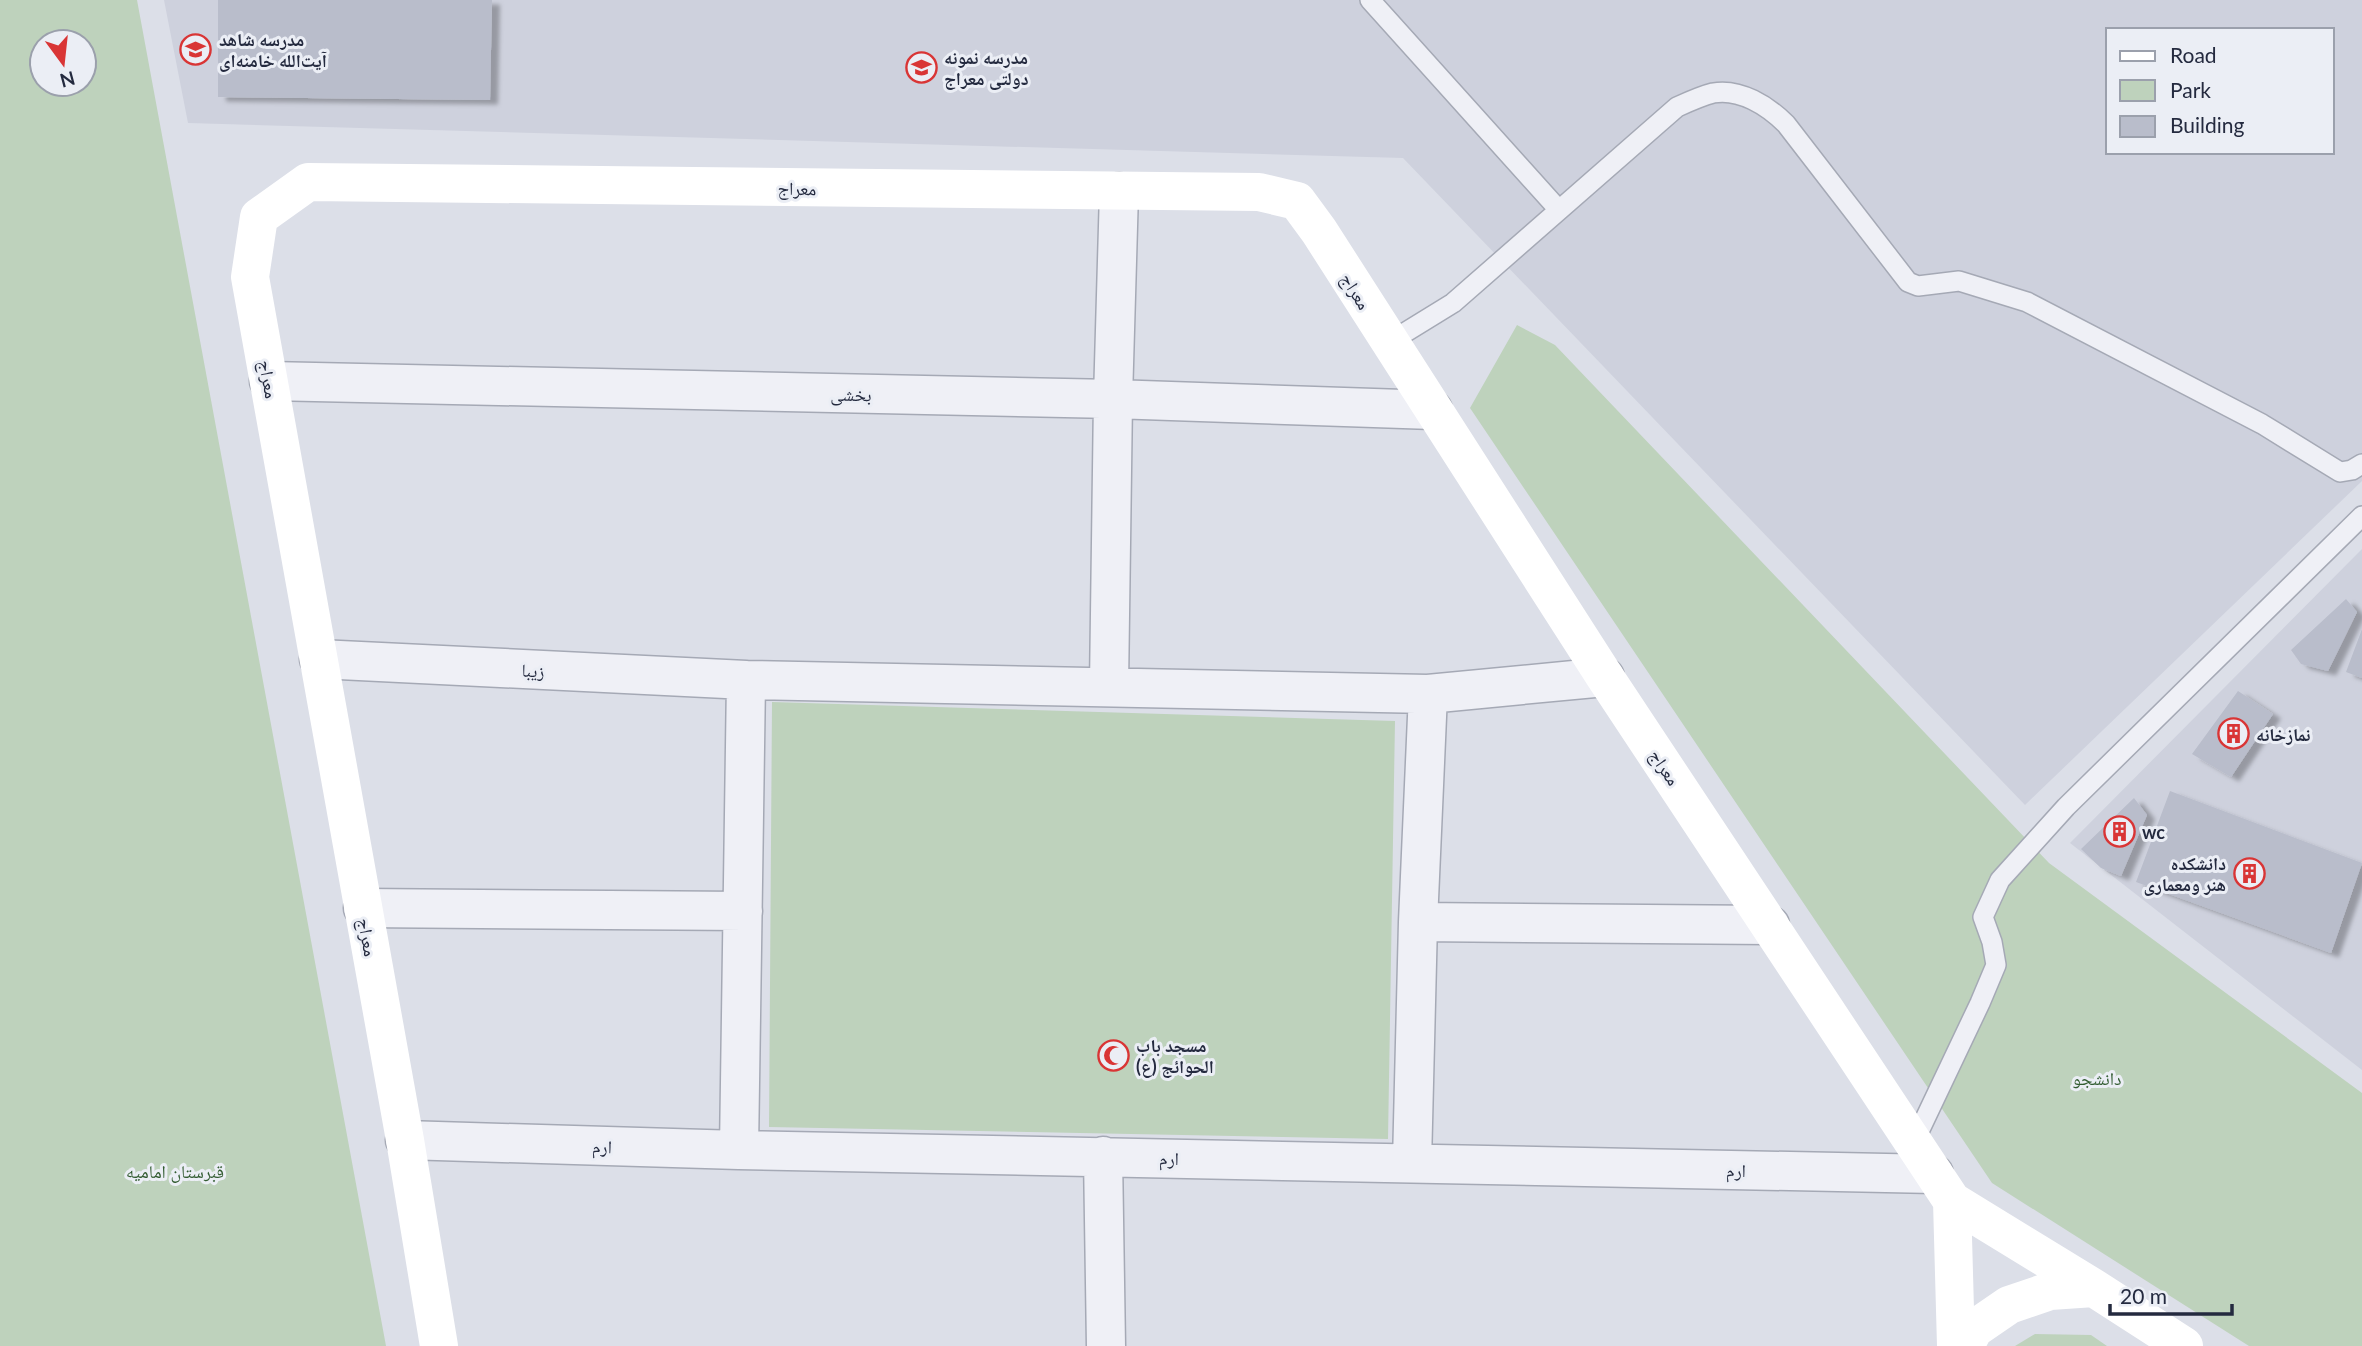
<svg xmlns="http://www.w3.org/2000/svg" width="2362" height="1346" font-family="Lato,'Noto Naskh Arabic',sans-serif">
	<defs>
		<filter id="shadow"><feDropShadow dx="8" dy="4.5" stdDeviation="2" flood-color="#0004"/></filter>
	</defs>
	<rect width="100%" height="100%" fill="#dcdfe8"/>
	<path fill="#ced1dd" fill-rule="evenodd" d="M 164,0 L 218,0 L 219,97 L 489,100 L 492,0 L 2362,0 L 2362,481 L 2025,805 L 1403,158 L 188,123 ZM 2108,30 L 2332,30 L 2332,152 L 2108,152 Z
		M 2362,549 L 2362,1070 L 2070,843 Z"/>
	<path fill="#bed2bc" fill-rule="evenodd" d="M 0,0 L 137,0 L 386,1346 L 0,1346 ZM 84,42 L 84,84 L 42,84 L 42,42 Z
		M 1517,325 L 1555,345 L 2049,863 L 2362,1093 L 2362,1346 L 2249,1346 L 1992,1183 L 1470,408 Z
		M 772,702 L 1395,721 L 1388,1139 L 769,1127 Z
		M 2035,1334 L 2091,1335 L 2107,1346 L 2015,1346 Z"/>
	<path fill="#b9bdcb" filter="url(#shadow)" d="M 218,0 L 492,0 L 490,100 L 218,97 Z
		M 2346,599 L 2357,612 L 2328,671 L 2301,664 L 2291,650 Z
		M 2362,629 L 2362,678 L 2346,672 Z
		M 2238,691 L 2273,714 L 2231,777 L 2192,754 Z
		M 2170,791 L 2362,863 L 2331,953 L 2136,882 Z
		M 2134,798 L 2147,815 L 2121,876 L 2101,868 L 2081,849 Z"/>
	<g fill="none" stroke-linecap="round" stroke-linejoin="round">
		<defs>
			<path id="lane" d="M 1370,0 L 1559,210
				M 1388,343 L 1453,303 L 1677,107 C 1688,102 1701,96 1713,93 C 1740,88 1768,106 1786,124 L 1908,282 L 1918,286 L 1959,281 L 2027,302 L 2262,424 L 2340,472 L 2352,470 L 2362,464
				M 1914,1142 L 1980,1003 L 1996,965 L 1992,942 L 1983,917 L 2000,880 L 2066,807 L 2362,516"/>
			<path id="street" d="M 269,381 L 1113,399 L 1433,410
				M 319,659 L 746,680
				M 1109,686 L 1113,399 L 1119,192
				M 1428,694 L 1605,677
				M 363,908 L 743,911
				M 1418,922 L 1770,925
				M 405,1140 L 739,1150 L 1934,1174
				M 739,1150 L 746,680 L 1428,694 L 1418,922 L 1412,1163
				M 1103,1156 L 1106,1346"/>
		</defs>
		<use href="#lane" stroke="#a5a9b5" stroke-width="22"/>
		<use href="#street" stroke="#a5a9b5" stroke-width="41"/>
		<use href="#lane" stroke="#eff0f6" stroke-width="19"/>
		<use href="#street" stroke="#eff0f6" stroke-width="38"/>
		<path stroke="#fff" stroke-width="38" d="M 439,1346 L 405,1140 L 250,277 L 259,217 L 308,182 L 1259,192 L 1297,201 L 1319,231 L 1605,677 L 1952,1201
			M 1956,1346 L 1952,1201 L 2094,1288
			M 1965,1346 L 1974,1329 L 2009,1305 L 2050,1291 L 2094,1288 L 2184,1346"/>
	</g>
	<defs>
		<symbol id="school-ring" viewBox="-11 -11 22 22"><circle r="9.5" fill="#ebeef5" stroke="#d93535" stroke-width="1.5"/><path d="M0-5L7-2L0 1L-7-2ZM-4 1L0 2.5L4 1V4Q0 6-4 4Z" fill="#d93535"/></symbol>
		<symbol id="building-ring" viewBox="-11 -11 22 22"><circle r="9.5" fill="#ebeef5" stroke="#d93535" stroke-width="1.5"/><path d="M-4-6H4V6H1V3H-1V6H-4ZM-2.5-4.3h1.7v1.8h-1.7ZM.8-4.3h1.7v1.8H.8ZM-2.5-1h1.7V.8h-1.7ZM.8-1h1.7V.8H.8Z" fill="#d93535"/></symbol>
		<symbol id="mosque-ring" viewBox="-11 -11 22 22"><circle r="9.5" fill="#ebeef5" stroke="#d93535" stroke-width="1.5"/><path d="M3.5-4.9A6 6 0 1 0 3.5 4.9A5 5 0 1 1 3.5-4.9Z" fill="#d93535"/></symbol>
	</defs>
	<g fill-rule="evenodd">
		<use href="#school-ring" x="178" y="32" width="35" height="35"/>
		<use href="#school-ring" x="904" y="50" width="35" height="35"/>
		<use href="#building-ring" x="2216" y="716" width="35" height="35"/>
		<use href="#building-ring" x="2102" y="814" width="35" height="35"/>
		<use href="#building-ring" x="2232" y="856" width="35" height="35"/>
		<use href="#mosque-ring" x="1096" y="1038" width="35" height="35"/>
	</g>
	<g text-anchor="middle" dominant-baseline="central" stroke-width="6" stroke-linejoin="round" paint-order="stroke">
		<g font-size="18" font-weight="bold" fill="#242a3f" stroke="#ebeef5" text-anchor="start">
			<text x="219" y="39">مدرسه شاهد<tspan x="219" dy="21">آیت‌الله خامنه‌ای</tspan></text>
			<text x="944" y="57">مدرسه نمونه<tspan x="944" dy="21">دولتی معراج</tspan></text>
			<text x="2256" y="734">نمازخانه</text>
			<text x="2142" y="832">wc</text>
			<text x="2226" y="863" text-anchor="end">دانشکده<tspan x="2226" dy="21">هنر ومعماری</tspan></text>
			<text x="1136" y="1045">مسجد باب<tspan x="1136" dy="21">الحوائج (ع)</tspan></text>
		</g>
		<g font-size="18" fill="#242a3f" stroke="#ebeef5">
			<text transform="translate(797 188) rotate(1)">معراج</text>
			<text transform="translate(1356 291) rotate(58)">معراج</text>
			<text transform="translate(269 379) rotate(80)">معراج</text>
			<text transform="translate(851 394) rotate(1)">بخشی</text>
			<text transform="translate(533 670) rotate(3)">زیبا</text>
			<text transform="translate(1665 767) rotate(56)">معراج</text>
			<text transform="translate(368 937) rotate(80)">معراج</text>
			<text transform="translate(602 1146) rotate(2)">ارم</text>
			<text transform="translate(1169 1158) rotate(1)">ارم</text>
			<text transform="translate(1736 1170) rotate(1)">ارم</text>
		</g>
		<g font-size="18" fill="#325c31" stroke="#ebeef5">
			<text x="2097" y="1078">دانشجو</text>
			<text x="175" y="1171">قبرستان امامیه</text>
		</g>
	</g>
	<rect x="2106" y="28" width="228" height="126" fill="#ebeef5" stroke="#9ba0ac" stroke-width="2"/>
	<rect x="2120" y="51" width="35" height="10" fill="#ffffff" stroke="#9ba0ac" stroke-width="2"/>
	<text x="2170" y="63" font-size="21" fill="#242a3f">Road</text>
	<rect x="2120" y="80" width="35" height="21" fill="#bed2bc" stroke="#9ba0ac" stroke-width="2"/>
	<text x="2170" y="98" font-size="21" fill="#242a3f">Park</text>
	<rect x="2120" y="116" width="35" height="21" fill="#b9bdcb" stroke="#9ba0ac" stroke-width="2"/>
	<text x="2170" y="133" font-size="21" fill="#242a3f">Building</text>
	<g transform="translate(63 63) rotate(165)"><circle r="33" fill="#ebeef5" stroke="#9ba0ac" stroke-width="2"/>
	<path d="M0-5L12 26L0 18L-12 26Z" fill="#d93535"/>
	<text y="-10" font-size="19" font-weight="bold" text-anchor="middle" fill="#242a3f">N</text>
	</g>
	<path d="M2110 1304v10h122v-10" fill="none" stroke="#242a3f" stroke-width="3.5"/>
	<text x="2120" y="1304" font-size="21" fill="#242a3f" stroke="#ebeef5" stroke-width="5" paint-order="stroke">20 m</text>
</svg>
